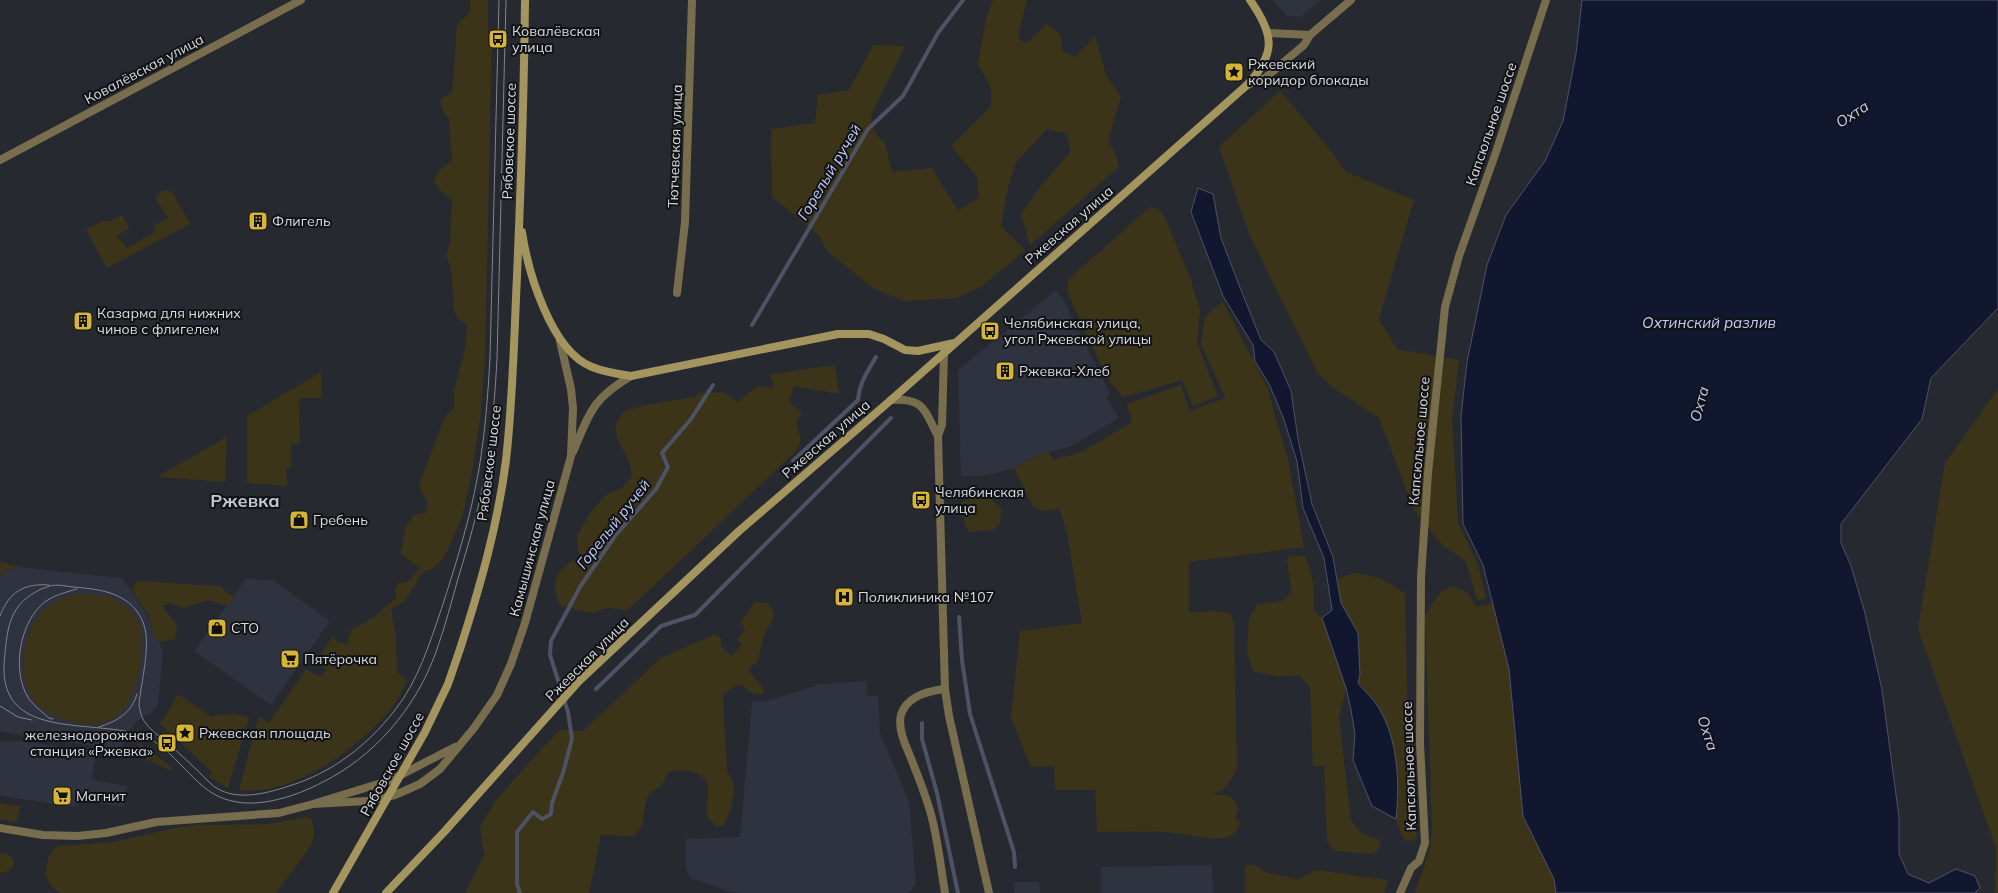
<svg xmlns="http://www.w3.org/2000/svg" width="1998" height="893" font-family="Mulish,sans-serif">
	<rect width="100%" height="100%" fill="#272931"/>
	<path fill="#2f323f" d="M 1273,0 L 1321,0 L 1300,17 L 1287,16 Z
		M 1056,290 L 1063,299 L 1110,394 L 1106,397 L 1119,418 L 1071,446 L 1034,457 L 1014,468 L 986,476 L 961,476 L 958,370 Z
		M 19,567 L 122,578 L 146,613 L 163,651 L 158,704 L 152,713 L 142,717 L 134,724 L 122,746 L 116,748 L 94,746 L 0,732 L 0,576 L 5,570 Z
		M 246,579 L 273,580 L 330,621 L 271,705 L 194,651 Z
		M 867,681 L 867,696 L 878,696 L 880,733 L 909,802 L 916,884 L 911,891 L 907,893 L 741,893 L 727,891 L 691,878 L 686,869 L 685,839 L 740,837 L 752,702 L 770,700 L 821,684 Z
		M 0,740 L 13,742 L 14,740 L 96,752 L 92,780 L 127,786 L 124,807 L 79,800 L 78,807 L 0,796 Z
		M 1212,865 L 1213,893 L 1101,893 L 1101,867 Z
		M 1014,882 L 1039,882 L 1040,893 L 1014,893 Z"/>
	<path fill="#3c3419" d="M 470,0 L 488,0 L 488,34 L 492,37 L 485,358 L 481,411 L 473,468 L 462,518 L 444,557 L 432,569 L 423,572 L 405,601 L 391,609 L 396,637 L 397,672 L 407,681 C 402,690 398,700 392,708 C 358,748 294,797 239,790 L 259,716 L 269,723 L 306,669 L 320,677 L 327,670 L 316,661 L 333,636 L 337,642 L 347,644 L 351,630 L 374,617 L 386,606 L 396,599 L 395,590 L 398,583 L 408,582 L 420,568 L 401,554 L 405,529 L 413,515 L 426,513 L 428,504 L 419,486 L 444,418 L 454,408 L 454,391 L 465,350 L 467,326 L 457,318 L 454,309 L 451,269 L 446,255 L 450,243 L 452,200 L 439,189 L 434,181 L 440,170 L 452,161 L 449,119 L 442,110 L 441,99 L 452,93 L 457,25 L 470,12 Z
		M 993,0 L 1027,0 L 1018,38 L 1026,44 L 1047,24 L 1061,35 L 1062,50 L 1075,57 L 1095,36 L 1106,75 L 1121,97 L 1108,141 L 1115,153 L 1119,167 L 1030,245 L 1021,214 L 1040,187 L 1071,151 L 1067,134 L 1047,129 L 1016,162 L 1007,191 L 1001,226 L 1025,250 L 981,287 L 957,298 L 904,301 L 873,288 L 827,251 L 819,235 L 772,197 L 771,129 L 815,123 L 818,95 L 849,90 L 873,45 L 905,46 L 871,116 L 873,130 L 885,144 L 892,172 L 932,168 L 958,211 L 979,198 L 977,177 L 951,146 L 991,106 L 991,88 L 978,64 L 986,19 Z
		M 1280,91 L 1323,141 L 1346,172 L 1414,200 L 1379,319 L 1397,349 L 1459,360 L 1452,419 L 1458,522 L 1478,565 L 1486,598 L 1478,601 L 1465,560 L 1443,546 L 1414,510 L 1379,418 L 1332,387 L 1317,372 L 1250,236 L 1219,147 Z
		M 167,190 L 172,192 L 190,224 L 107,268 L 86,230 L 104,220 L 109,222 L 122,215 L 129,228 L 117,236 L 127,248 L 154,233 L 156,224 L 168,218 L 155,198 L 161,191 Z
		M 1151,206 L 1162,211 L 1190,277 L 1200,311 L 1197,342 L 1218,396 L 1193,406 L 1182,380 L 1123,397 L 1107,378 L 1067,292 L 1069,279 Z
		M 1223,302 L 1267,387 L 1288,460 L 1304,547 L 1189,562 L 1189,613 L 1212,611 L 1230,613 L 1234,622 L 1237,768 C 1230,782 1228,788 1213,795 C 1229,795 1231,793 1238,808 L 1235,818 L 1240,822 C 1238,827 1236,834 1230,836 C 1212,843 1184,833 1165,832 C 1143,831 1120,832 1097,832 L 1095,790 L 1055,790 L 1054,766 L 1031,767 L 1011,718 L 1020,631 L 1082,623 L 1067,533 L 1059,508 C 1049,512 1044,512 1034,508 L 1014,468 L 1034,457 L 1049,452 L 1053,460 L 1080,453 L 1132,422 L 1127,404 L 1181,385 L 1190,411 L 1225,398 L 1201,344 L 1205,316 Z
		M 835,365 L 839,394 L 794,386 L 789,401 L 802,414 L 796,421 L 801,441 L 795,452 L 628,610 L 607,608 L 591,613 L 560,606 C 549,581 556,568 580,557 L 578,551 L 577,536 L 590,513 L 607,494 L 622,488 L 632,477 L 630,463 L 618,441 L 615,426 L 623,412 L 641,406 L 694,397 L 700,393 L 724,392 L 738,402 L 758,386 L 774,389 L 770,374 Z
		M 321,372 L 322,398 L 299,398 L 300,443 L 291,444 L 291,468 L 286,468 L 287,486 L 247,483 L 247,416 Z
		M 1998,389 L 1998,893 L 1995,893 L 1996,848 L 1918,629 L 1945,463 Z
		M 227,437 L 225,482 L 157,477 Z
		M 971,498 L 991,499 L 1001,508 L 1000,523 L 993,530 L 969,532 L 965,525 L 961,502 Z
		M 1290,555 L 1305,556 C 1314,572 1314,593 1314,611 L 1322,618 L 1346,688 L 1339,718 L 1351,821 L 1362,834 L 1378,839 L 1381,845 L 1374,854 L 1335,851 L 1327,841 L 1324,766 L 1313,766 L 1310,687 L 1299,675 L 1277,677 L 1253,671 L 1247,652 L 1249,618 L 1257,605 L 1282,601 L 1292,592 L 1287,561 Z
		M 0,562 L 21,567 L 5,570 L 0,576 Z
		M 1354,573 C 1374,575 1389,581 1405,594 L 1409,777 L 1417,838 L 1407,842 L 1401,834 L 1396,819 L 1399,796 L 1380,709 L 1358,683 L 1360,675 L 1358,633 L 1341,603 L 1337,579 Z
		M 137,581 L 219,586 L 234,597 L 228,606 L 209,600 L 183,608 L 169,603 L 162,606 L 177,625 L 175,639 L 160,642 L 152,634 L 149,615 L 132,591 Z
		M 1453,586 L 1468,593 L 1476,607 L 1493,603 L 1509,669 L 1523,816 L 1554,879 L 1556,893 L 1415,893 L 1429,852 L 1432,829 L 1425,615 L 1441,592 Z
		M 78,594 C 89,595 105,594 114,599 C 126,605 139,616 141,630 C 145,655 136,708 111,720 C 99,725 88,724 75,722 C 57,719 43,713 32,697 C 16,675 22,636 39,615 C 48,603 64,597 78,594 Z
		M 755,602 L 767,603 L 772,609 L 774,617 L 764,635 L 758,661 L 748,669 L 763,688 L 764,694 C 754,696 749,692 742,685 L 733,687 L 723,695 L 727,772 C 729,775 732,780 733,783 C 736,796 729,815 723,826 L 715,826 L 707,816 L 708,783 C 696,768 686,769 668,772 C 666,776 664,783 661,786 C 658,789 653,790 650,793 C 640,806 650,821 634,836 L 601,835 L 589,893 L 465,893 L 484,855 L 480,827 L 496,800 L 559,730 L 583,731 L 661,658 L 715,634 L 721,638 L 721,646 L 731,656 L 742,645 L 737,639 L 745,631 L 741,621 Z
		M 178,694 L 210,716 L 235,714 L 249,718 L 228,788 L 209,777 L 212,772 L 159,723 L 163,721 Z
		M 138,743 L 147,748 L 172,768 L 171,771 L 140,756 Z
		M 0,803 L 20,806 L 17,823 L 0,819 Z
		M 305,817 L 310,818 C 316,827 315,838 310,847 L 276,893 L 60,893 C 41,883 43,859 57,846 L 114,842 L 175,828 L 197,825 L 270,824 Z
		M 3,853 L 12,857 L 14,862 L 13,867 L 5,873 L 0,872 L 0,854 Z
		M 1253,864 L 1267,873 L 1298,879 L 1316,870 L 1388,880 L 1384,893 L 1245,893 L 1245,866 Z"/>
	<path fill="#121730" stroke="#4e5265" d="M 1582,0 L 1998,0 L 1998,308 L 1931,378 L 1922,419 L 1841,524 L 1841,543 L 1851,566 L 1865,613 L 1882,690 L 1899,817 L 1899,854 L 1908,874 L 1929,883 L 1956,869 L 1975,876 L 1980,888 L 1975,893 L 1556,893 L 1554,879 L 1523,816 L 1509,669 L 1483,565 L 1463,524 L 1461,416 L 1467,362 L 1487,265 L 1506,215 L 1545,161 L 1563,121 L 1576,54 Z
		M 1198,188 L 1213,194 L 1221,238 L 1239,285 L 1261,340 L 1274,352 L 1291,391 L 1298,439 L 1312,504 L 1333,557 L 1341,603 L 1358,633 L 1360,675 L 1358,683 C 1365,692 1375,700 1380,710 C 1398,741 1400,784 1396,819 L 1372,806 L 1353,760 L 1355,734 L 1351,710 L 1346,688 L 1322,618 L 1332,610 L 1324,558 L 1303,508 L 1297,461 L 1283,417 L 1270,386 L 1255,361 L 1253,345 L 1223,296 L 1191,212 Z"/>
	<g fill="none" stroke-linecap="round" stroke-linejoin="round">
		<path stroke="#4e5265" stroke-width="4" d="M 752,325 L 868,129 L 903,96 L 938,33 L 963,0
			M 793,461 L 858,400 C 859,383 868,371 876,357
			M 959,617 L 962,660 L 970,714 L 1014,852 L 1015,867
			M 596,689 L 661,626 L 695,615 L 891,418
			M 922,723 L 922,739 L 937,793 L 958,893
			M 520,893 L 517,884 L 517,832 L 533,812 L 542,819 L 551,814 L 552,803 L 563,773 L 572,739 L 568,712 L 550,655 L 551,641 L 580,587 L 615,536 L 656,489 L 668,467 L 662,453 L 691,419 L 713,385"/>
		<path stroke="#786e4d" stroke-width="8" d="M 1268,33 L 1310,35
			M 1247,85 L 1265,78 L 1304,45 L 1310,35 L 1351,0
			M 0,160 L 301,0
			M 677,293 L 685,222 L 692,0
			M 573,452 C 590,412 592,399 631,376
			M 945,689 C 929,691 911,695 903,710 C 896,722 903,740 908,751 C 917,773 926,795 932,818 C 938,842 941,868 945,893
			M 313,804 L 367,801 L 395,795 L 420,784 L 440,769 L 474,728 L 497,695 L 511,664 L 525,623 L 571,456 L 573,408 L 571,389 L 560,341
			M 0,828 L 43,835 L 77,836 L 106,833 L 156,822 L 279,813 L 313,804 L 391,780 L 455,747
			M 1400,893 L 1411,868 L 1419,861 L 1425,843 L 1420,744 L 1421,577 L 1428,473 L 1445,307 L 1459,256 L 1496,152 L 1546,0"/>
		<path stroke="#786e4d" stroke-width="8" d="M 944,353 L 942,425 L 938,436 L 945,689 L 949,716 L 989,893
			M 891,400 C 926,398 924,411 938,436"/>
		<path stroke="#a4955f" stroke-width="8" d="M 522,232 C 528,272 551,351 592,367 C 604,372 618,374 631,376 L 838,334 L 869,334 L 884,339 L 905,350 L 918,351 L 954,343
			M 460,649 C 480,587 498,524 506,460 C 513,399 514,338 517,276 C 521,184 524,92 525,0
			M 386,893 L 445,831 L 579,681 L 739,531 L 891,400 L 1247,85 C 1277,53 1274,34 1250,0"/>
		<path stroke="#82848b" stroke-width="1" d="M 499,0 L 490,358 C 488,395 485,433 479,469 C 471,516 456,564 441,610 C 429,645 418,681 395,710 C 368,745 332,773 289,786 C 265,794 231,803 210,783 C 196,769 182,755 167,743 C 159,736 150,730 144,721 C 141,716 140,711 139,705 C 141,682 151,646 144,625 C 133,593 101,589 73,587 C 65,586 57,584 50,586 C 38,589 24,598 17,608 C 6,624 6,646 4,664 C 0,746 104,715 150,739 C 180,755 197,794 232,801 C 260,808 296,796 321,783 C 374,757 416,708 436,652 C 445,627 452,600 459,575 C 470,540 480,504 486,468 C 492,432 495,396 497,359 L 506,0
			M 0,616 C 9,592 24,583 49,585
			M 0,706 L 18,717 L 32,720
			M 53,719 L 49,718 C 42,712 34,706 29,699 C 11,672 19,621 46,601 C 55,595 66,592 77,589
			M 99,727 C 117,721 131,714 137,694"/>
		<path stroke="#a4955f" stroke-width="8" d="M 333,893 L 425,732 L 448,684 L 460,649"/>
	</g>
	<defs>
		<symbol id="bus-square" viewBox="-11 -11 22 22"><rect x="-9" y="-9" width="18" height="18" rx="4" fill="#d6b534" stroke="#111215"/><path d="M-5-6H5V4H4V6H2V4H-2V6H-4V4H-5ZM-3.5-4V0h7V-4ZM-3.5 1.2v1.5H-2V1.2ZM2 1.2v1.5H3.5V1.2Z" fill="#111"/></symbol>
		<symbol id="sight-square" viewBox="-11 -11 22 22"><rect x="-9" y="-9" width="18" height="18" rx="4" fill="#d6b534" stroke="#111215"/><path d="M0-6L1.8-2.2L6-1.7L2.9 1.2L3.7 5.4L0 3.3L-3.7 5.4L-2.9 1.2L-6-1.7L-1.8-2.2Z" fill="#111"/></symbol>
		<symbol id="building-square" viewBox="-11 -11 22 22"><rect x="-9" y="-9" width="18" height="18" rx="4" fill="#d6b534" stroke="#111215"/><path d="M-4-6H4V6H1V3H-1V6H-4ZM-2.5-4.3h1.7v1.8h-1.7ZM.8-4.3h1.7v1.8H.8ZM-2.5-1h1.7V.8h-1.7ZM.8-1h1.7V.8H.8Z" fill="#111"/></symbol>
		<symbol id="shop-square" viewBox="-11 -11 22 22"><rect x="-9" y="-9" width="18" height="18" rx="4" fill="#d6b534" stroke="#111215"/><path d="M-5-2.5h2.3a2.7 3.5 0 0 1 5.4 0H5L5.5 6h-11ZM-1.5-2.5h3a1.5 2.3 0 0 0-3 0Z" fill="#111"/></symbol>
		<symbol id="hospital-square" viewBox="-11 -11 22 22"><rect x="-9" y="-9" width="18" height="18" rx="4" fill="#d6b534" stroke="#111215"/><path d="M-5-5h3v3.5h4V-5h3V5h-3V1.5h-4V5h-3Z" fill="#111"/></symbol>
		<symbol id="supermarket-square" viewBox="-11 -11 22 22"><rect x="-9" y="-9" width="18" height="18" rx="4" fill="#d6b534" stroke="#111215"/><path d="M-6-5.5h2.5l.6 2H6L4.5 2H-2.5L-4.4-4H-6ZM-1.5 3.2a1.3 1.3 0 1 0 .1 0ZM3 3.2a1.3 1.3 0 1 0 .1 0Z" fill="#111"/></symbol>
	</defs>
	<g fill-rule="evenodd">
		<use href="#bus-square" x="487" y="28" width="22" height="22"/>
		<use href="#sight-square" x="1223" y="61" width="22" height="22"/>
		<use href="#building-square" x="247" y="210" width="22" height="22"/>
		<use href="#building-square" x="72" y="310" width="22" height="22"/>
		<use href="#bus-square" x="979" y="320" width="22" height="22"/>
		<use href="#building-square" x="994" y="360" width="22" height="22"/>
		<use href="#bus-square" x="910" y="489" width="22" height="22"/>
		<use href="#shop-square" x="288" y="509" width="22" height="22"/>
		<use href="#hospital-square" x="833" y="586" width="22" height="22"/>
		<use href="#shop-square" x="206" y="617" width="22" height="22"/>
		<use href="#supermarket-square" x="279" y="648" width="22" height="22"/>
		<use href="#sight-square" x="174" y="722" width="22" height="22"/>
		<use href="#bus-square" x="156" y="732" width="22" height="22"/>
		<use href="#supermarket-square" x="51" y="785" width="22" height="22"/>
	</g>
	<g text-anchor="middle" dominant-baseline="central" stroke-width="4" stroke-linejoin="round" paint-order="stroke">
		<g font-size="14" fill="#dadce1" stroke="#111215" text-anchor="start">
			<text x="512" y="31">Ковалёвская<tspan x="512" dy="16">улица</tspan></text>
			<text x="1248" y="64">Ржевский<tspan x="1248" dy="16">коридор блокады</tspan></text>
			<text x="272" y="221">Флигель</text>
			<text x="97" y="313">Казарма для нижних<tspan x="97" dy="16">чинов с флигелем</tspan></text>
			<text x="1004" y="323">Челябинская улица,<tspan x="1004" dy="16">угол Ржевской улицы</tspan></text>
			<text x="1019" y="371">Ржевка-Хлеб</text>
			<text x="935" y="492">Челябинская<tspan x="935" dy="16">улица</tspan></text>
			<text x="313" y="520">Гребень</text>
			<text x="858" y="597">Поликлиника №107</text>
			<text x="231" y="628">СТО</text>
			<text x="304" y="659">Пятёрочка</text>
			<text x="199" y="733">Ржевская площадь</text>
			<text x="153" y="735" text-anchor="end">железнодорожная<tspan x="153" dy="16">станция «Ржевка»</tspan></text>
			<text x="76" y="796">Магнит</text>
		</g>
		<g font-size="14" fill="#dadce1" stroke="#111215">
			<text transform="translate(144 69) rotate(-28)">Ковалёвская улица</text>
			<text transform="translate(1491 124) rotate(-71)">Капсюльное шоссе</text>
			<text transform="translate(509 141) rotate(-88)">Рябовское шоссе</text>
			<text transform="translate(675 146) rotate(-88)">Тютчевская улица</text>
			<text transform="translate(1069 225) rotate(-41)">Ржевская улица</text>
			<text transform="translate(826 439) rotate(-41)">Ржевская улица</text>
			<text transform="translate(1419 441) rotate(-85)">Капсюльное шоссе</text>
			<text transform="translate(489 463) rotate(-83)">Рябовское шоссе</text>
			<text transform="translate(532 548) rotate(-75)">Камышинская улица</text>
			<text transform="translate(587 659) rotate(-45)">Ржевская улица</text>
			<text transform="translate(392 764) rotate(-61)">Рябовское шоссе</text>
			<text transform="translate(1409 766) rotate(-92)">Капсюльное шоссе</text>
		</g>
		<g font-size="15" font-style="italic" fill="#c2cdfa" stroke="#111215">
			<text transform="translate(1852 114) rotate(-33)">Охта</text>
			<text transform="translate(829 172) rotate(-59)">Горелый ручей</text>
			<text x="1709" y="322">Охтинский разлив</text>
			<text transform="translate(1699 404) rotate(-75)">Охта</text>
			<text transform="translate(613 524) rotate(-52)">Горелый ручей</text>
			<text transform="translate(1708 733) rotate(72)">Охта</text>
		</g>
		<g font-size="18" font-weight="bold" fill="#c3c6d0" stroke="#111215">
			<text x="245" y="500">Ржевка</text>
		</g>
	</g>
</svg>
